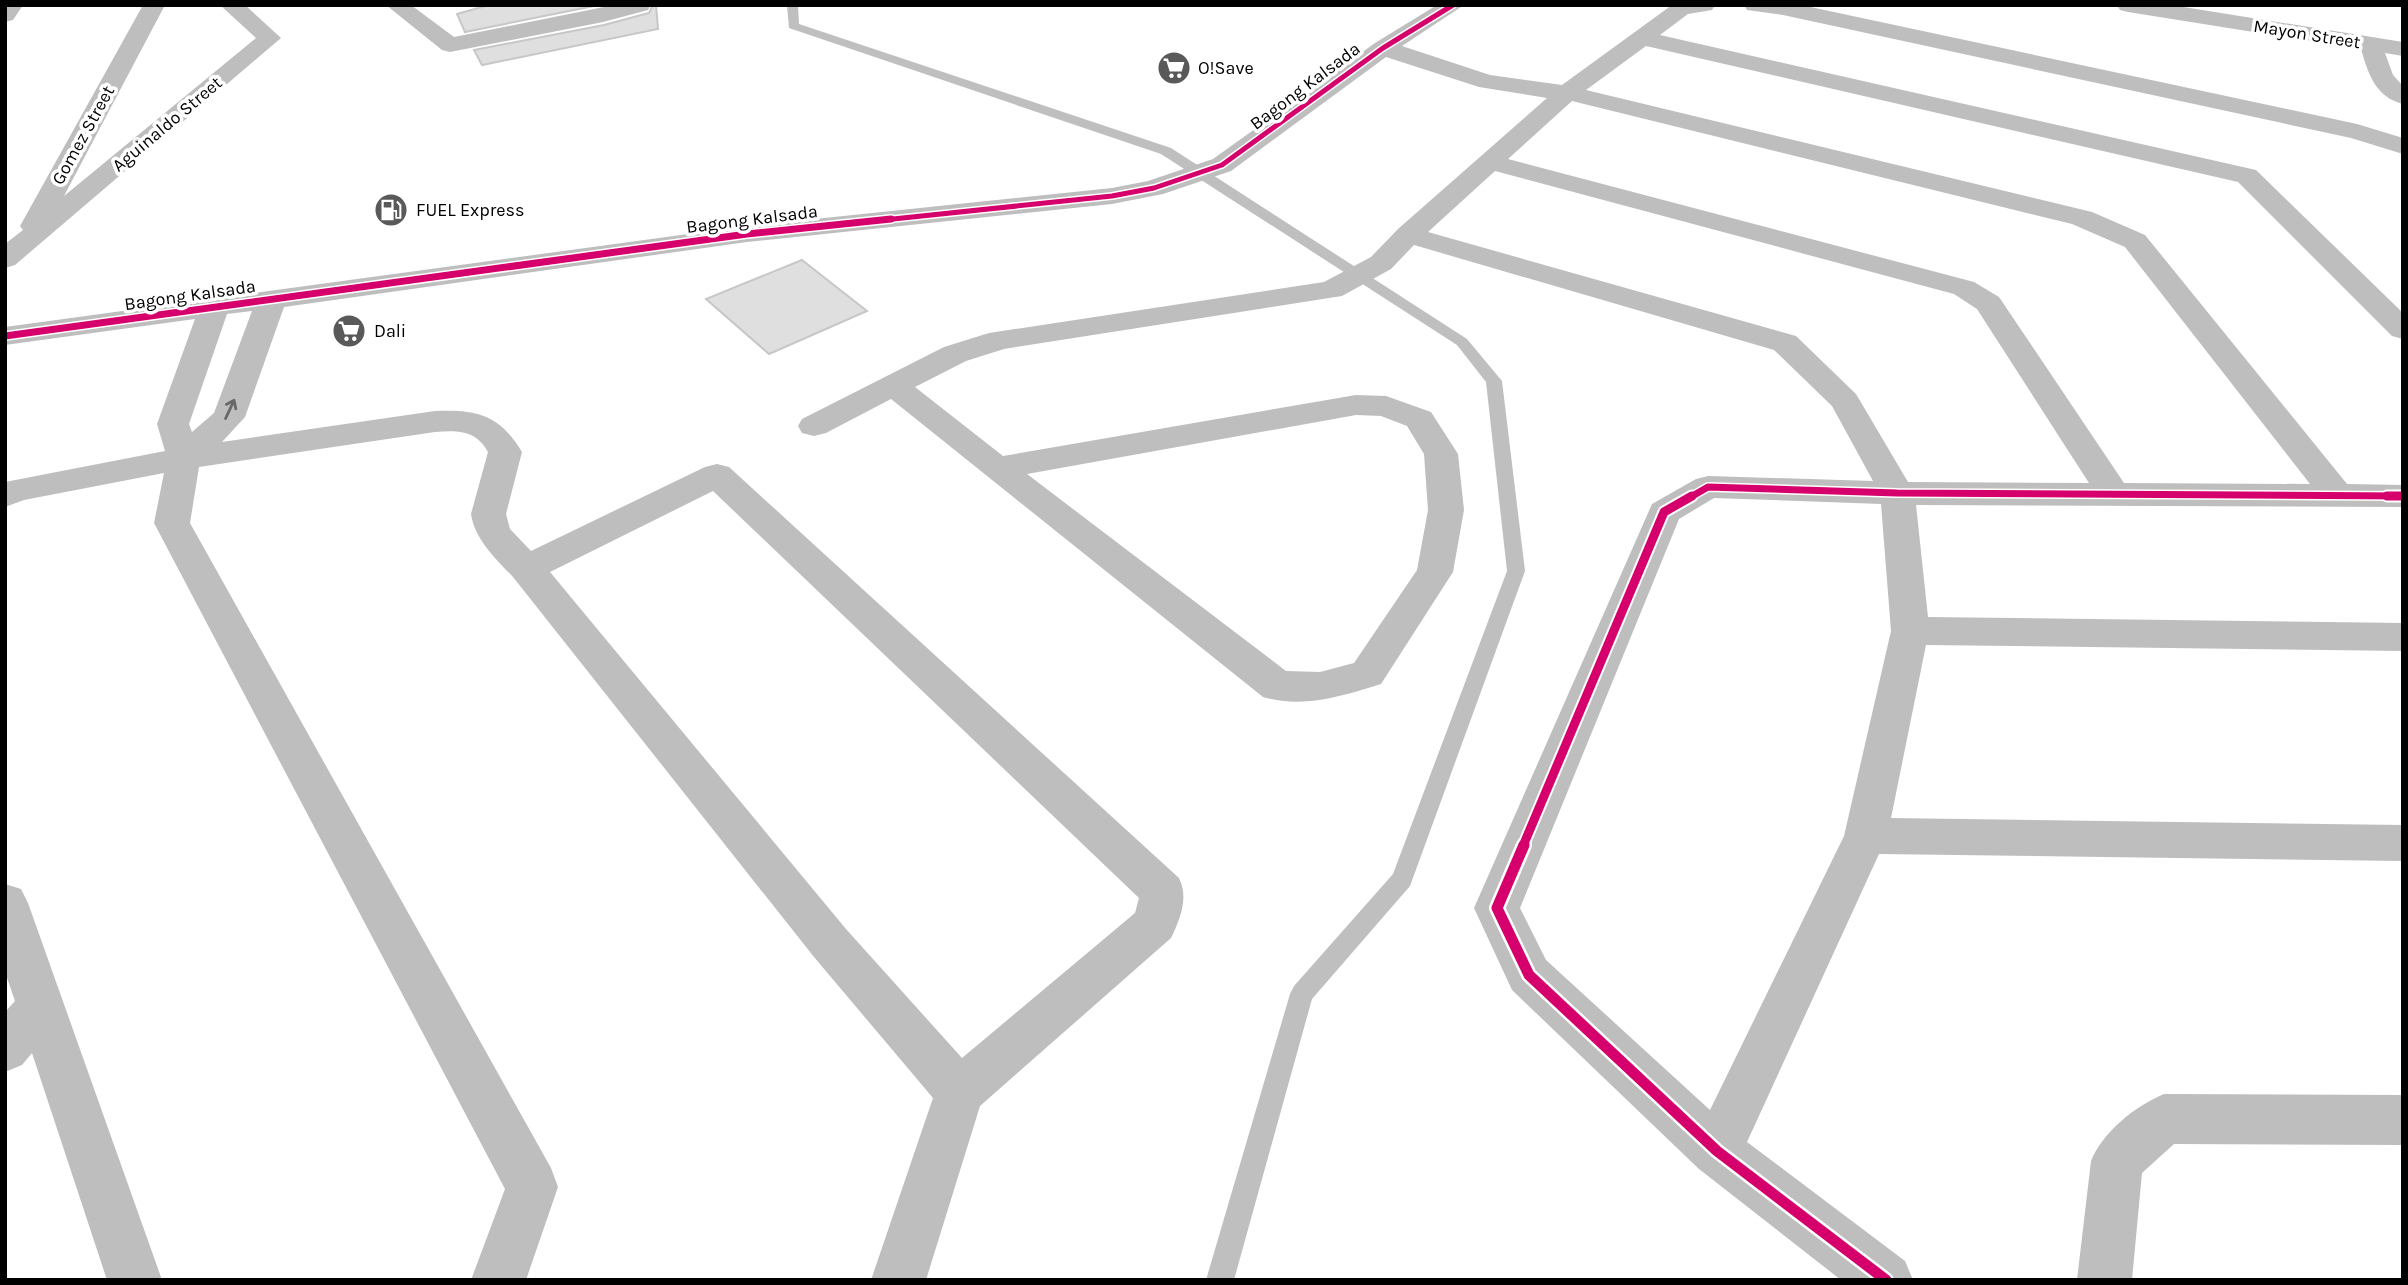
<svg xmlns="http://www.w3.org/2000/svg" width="2408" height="1285" font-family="Karla,sans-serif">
	<rect width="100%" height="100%" fill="#fff"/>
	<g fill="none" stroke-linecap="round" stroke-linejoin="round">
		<path fill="#bfbfbf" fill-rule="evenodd" d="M 787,5 L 798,5 L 799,24 L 1171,148 L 1467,339 L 1502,381 L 1525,571 L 1410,886 L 1312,999 L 1234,1280 L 1206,1280 L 1290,994 L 1294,986 L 1393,874 L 1507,571 L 1486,382 L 1457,345 L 1161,154 L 789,28 Z"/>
	</g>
	<path fill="#dfdfdf" stroke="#c7c7c7" stroke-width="2" d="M 489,5 L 599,5 L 465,32 L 457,14 Z
		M 653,5 L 656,5 L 658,29 L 482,65 L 474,50 L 604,25 L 649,13 Z
		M 802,260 L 867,311 L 769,354 L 706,299 Z"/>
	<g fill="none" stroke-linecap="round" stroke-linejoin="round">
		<path fill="#bebebe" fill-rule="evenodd" d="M 5,5 L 23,5 L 13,20 L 5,22 Z
			M 143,5 L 165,5 L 64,196 L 256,38 L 220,5 L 245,5 L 281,38 L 15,265 L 5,268 L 5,244 L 23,230 L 20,226 Z
			M 386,5 L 411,5 L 454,37 L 614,5 L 651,5 L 648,10 L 603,22 L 450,52 L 442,50 Z
			M 1437,5 L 1464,5 L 1402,46 L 1490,75 L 1562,85 L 1672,5 L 1715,5 L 1712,10 L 1688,14 L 1660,35 L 2256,170 L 2403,313 L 2403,339 L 2392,336 L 2238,182 L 1646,46 L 1586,90 L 2092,212 L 2145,235 L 2347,484 L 2403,485 L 2403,507 L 1916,505 L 1928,617 L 2403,623 L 2403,651 L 1926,645 L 1891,818 L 2403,825 L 2403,861 L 1879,854 L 1747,1142 L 1905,1261 L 1913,1280 L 1841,1280 L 1699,1169 L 1512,990 L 1474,908 L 1652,504 L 1696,479 L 1708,476 L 1873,481 L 1832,406 L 1774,350 L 1414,245 L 1391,269 L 1342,296 L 1004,349 L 966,361 L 915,387 L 1003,456 L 1356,395 L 1386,396 L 1431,412 L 1458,454 L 1464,510 L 1453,572 L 1381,684 C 1342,696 1303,709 1263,697 L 891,399 L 826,433 L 814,436 L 802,433 L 798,426 L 802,419 L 944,347 L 989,333 L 1324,282 L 1371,257 L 1398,229 L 1547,98 L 1479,87 L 1386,57 L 1231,171 L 1163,194 L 1112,204 L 747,242 L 284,307 L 245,417 L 222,442 L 435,411 C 477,409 500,415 522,452 L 506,514 L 510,529 L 531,551 L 705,467 L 717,464 L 729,467 L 1179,878 C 1189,898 1180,919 1171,938 L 980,1106 L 926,1280 L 871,1280 L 933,1098 L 814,957 L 513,577 C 496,559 475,540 471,514 L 488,452 C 476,430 458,430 435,432 L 199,467 L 190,523 L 551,1168 L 558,1187 L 526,1280 L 471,1280 L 505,1189 L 154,523 L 164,473 L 24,500 L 5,507 L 5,482 L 165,451 L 157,424 L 195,319 L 5,345 L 5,327 L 747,226 L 1112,188 L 1148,181 L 1213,159 L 1375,43 ZM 1572,101 L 2072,224 L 2125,247 L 2310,484 L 2124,483 L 1999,297 L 1974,282 L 1508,159 ZM 1495,171 L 1954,294 L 1977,309 L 2089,483 L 1908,482 L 1856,394 L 1796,336 L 1428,232 ZM 252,311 L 214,413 L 192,432 L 189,424 L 227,314 ZM 1356,415 L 1381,416 L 1407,426 L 1424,454 L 1428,510 L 1417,570 L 1354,663 L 1320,672 L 1286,671 L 1027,474 ZM 713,491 L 1139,898 L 1135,913 L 962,1058 L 846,929 L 550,572 ZM 1714,498 L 1881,504 L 1891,631 L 1844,836 L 1710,1110 L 1546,960 L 1520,908 L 1679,519 Z
			M 1744,5 L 1801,5 L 2357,124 L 2403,138 L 2403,154 L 2351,138 L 1783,15 L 1747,10 Z
			M 2117,5 L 2171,5 L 2403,42 L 2403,56 L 2385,53 L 2393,75 L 2403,86 L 2403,104 C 2375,97 2368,73 2361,49 L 2128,12 L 2120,10 Z
			M 5,884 L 21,889 L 28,903 L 162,1280 L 107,1280 L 32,1053 L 22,1065 L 5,1072 L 5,1012 L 15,1001 L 5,972 Z
			M 2164,1094 L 2403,1095 L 2403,1145 L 2174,1144 L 2142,1173 L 2132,1280 L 2077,1280 L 2091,1161 C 2103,1132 2135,1106 2164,1094 Z"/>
		<defs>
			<path id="cycleway-far3" d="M 874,221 L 1112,196 L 1154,188 L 1222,165 L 1383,48 L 1453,5"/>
			<path id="cycleway-far2" d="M 5,336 L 747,234 L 891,219
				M 1689,498 L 1708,487 L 1897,493 L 2403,496"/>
			<path id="cycleway-far1" d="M 2387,496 L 2403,496
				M 1523,846 L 1664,512 L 1692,496"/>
			<path id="cycleway" d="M 1524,845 L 1497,908 L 1529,975 L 1717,1151 L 1886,1280"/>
		</defs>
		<use href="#cycleway-far3" stroke="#fff" stroke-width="8"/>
		<use href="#cycleway-far2" stroke="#fff" stroke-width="10"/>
		<use href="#cycleway-far1" stroke="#fff" stroke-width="13"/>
		<use href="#cycleway" stroke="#fff" stroke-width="16"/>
		<use href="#cycleway-far3" stroke="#d6006c" stroke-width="5"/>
		<use href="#cycleway-far2" stroke="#d6006c" stroke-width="7"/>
		<use href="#cycleway-far1" stroke="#d6006c" stroke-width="9"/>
		<use href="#cycleway" stroke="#d6006c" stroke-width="11"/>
	</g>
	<defs><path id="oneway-shaft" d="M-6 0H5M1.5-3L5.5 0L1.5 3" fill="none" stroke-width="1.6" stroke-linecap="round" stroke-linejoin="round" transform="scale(1.75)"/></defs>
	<use stroke="#686868" href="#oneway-shaft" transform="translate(230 409) rotate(-65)"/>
	<defs>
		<symbol id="supermarket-disc" viewBox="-11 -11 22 22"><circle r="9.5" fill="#595959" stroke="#fff"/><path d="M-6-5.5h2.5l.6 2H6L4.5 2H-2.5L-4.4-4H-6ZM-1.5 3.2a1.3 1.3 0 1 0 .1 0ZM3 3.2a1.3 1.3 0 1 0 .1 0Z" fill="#fff"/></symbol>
		<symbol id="fuel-disc" viewBox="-11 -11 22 22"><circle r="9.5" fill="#595959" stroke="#fff"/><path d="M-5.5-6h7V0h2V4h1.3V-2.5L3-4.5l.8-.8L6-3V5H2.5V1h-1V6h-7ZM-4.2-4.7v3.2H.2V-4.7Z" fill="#fff"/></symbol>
	</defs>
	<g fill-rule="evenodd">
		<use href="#supermarket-disc" x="1155" y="49" width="38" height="38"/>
		<use href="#fuel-disc" x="372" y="191" width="38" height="38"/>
		<use href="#supermarket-disc" x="330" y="312" width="38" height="38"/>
	</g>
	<g text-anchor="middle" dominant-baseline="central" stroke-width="7" stroke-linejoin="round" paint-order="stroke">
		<g font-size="18" fill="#000" stroke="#fff">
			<text transform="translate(2307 34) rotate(9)">Mayon Street</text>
			<text transform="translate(1305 86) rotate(-37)">Bagong Kalsada</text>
			<text transform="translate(167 124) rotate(-40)">Aguinaldo Street</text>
			<text transform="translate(83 135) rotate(-61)">Gomez Street</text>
			<text transform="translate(752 219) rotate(-7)">Bagong Kalsada</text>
			<text transform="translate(190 295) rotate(-8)">Bagong Kalsada</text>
		</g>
		<g font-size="18" fill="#000" stroke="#fff" text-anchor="start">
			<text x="1198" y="68">O!Save</text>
			<text x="416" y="210">FUEL Express</text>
			<text x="374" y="331">Dali</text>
		</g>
	</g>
	<rect width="2408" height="1285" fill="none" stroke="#000000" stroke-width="14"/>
</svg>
